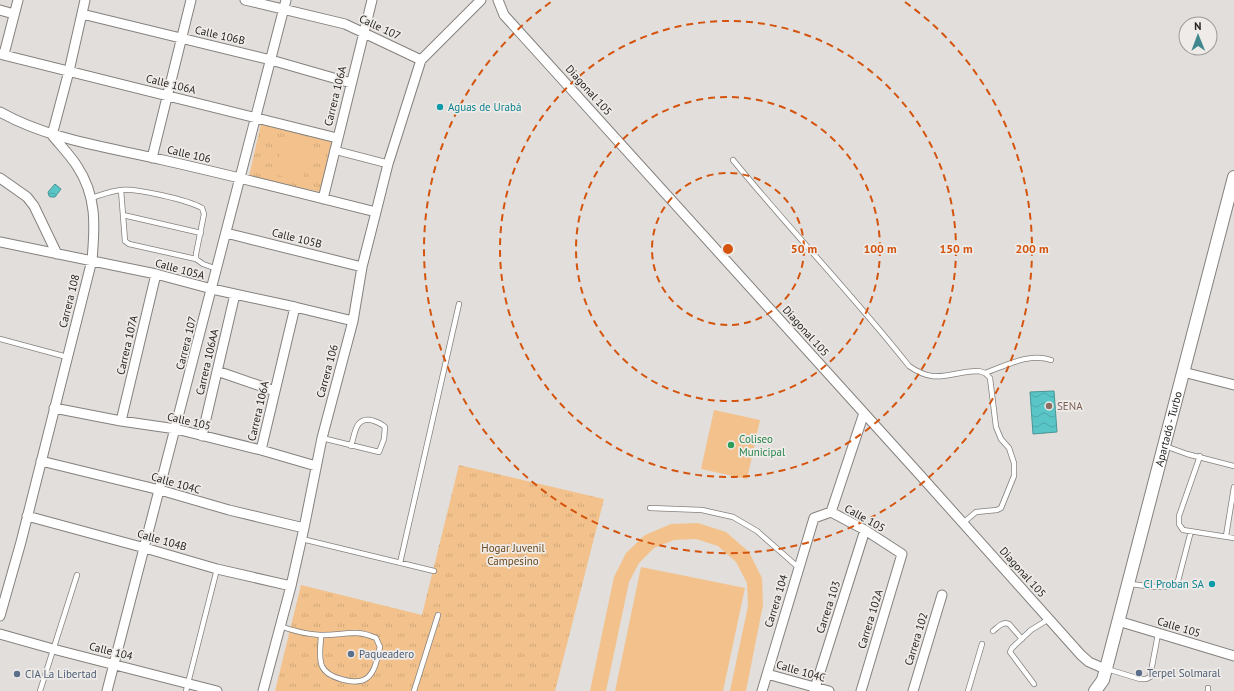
<svg xmlns="http://www.w3.org/2000/svg" width="1234" height="691" font-family="'PT Sans',sans-serif">
	<defs>
		<pattern id="park-tufts" width="24" height="20" patternUnits="userSpaceOnUse"><rect width="24" height="20" fill="#f3c28c"/><path d="M3 7l-1-3M5 7V3M7 7l1-3M15 17l-1-3M17 17v-4M19 17l1-3" fill="none" stroke="#d0a778"/></pattern>
		<pattern id="water-waves" width="16" height="10" patternUnits="userSpaceOnUse"><rect width="16" height="10" fill="#59c5c6"/><path d="M0 5q4-4 8 0t8 0" fill="none" stroke="#4da9aa"/></pattern>
	</defs>
	<rect width="100%" height="100%" fill="#e1dedb"/>
	<path fill="url(#park-tufts)" d="M 261,124 L 332,141 L 320,192 L 249,176 Z
		M 459,465 L 604,499 L 555,691 L 275,691 L 301,585 L 422,615 Z"/>
	<path fill="#f3c28c" d="M 286,131 L 314,139 L 302,182 L 274,174 Z
		M 714,410 L 760,420 L 747,479 L 701,469 Z
		M 698,523 L 726,532 L 749,552 L 762,578 L 763,605 L 746,691 L 730,691 L 748,606 L 747,583 L 736,562 L 718,546 L 696,539 L 674,540 L 654,548 L 639,563 L 629,582 L 606,691 L 590,691 L 614,577 L 626,553 L 645,535 L 671,524 Z
		M 641,567 L 745,588 L 723,691 L 615,691 Z"/>
	<path fill="url(#water-waves)" stroke="#499595" d="M 55,184 L 61,189 L 55,197 L 51,197 L 49,196 L 48,192 Z
		M 1054,391 L 1057,432 L 1033,434 L 1030,392 Z"/>
	<g fill="none" stroke-linecap="round" stroke-linejoin="round">
		<defs>
			<path id="service" d="M 733,160 C 790,230 853,295 909,366 C 937,386 950,371 979,371 L 985,373 L 990,378 L 996,427 L 1001,439 L 1009,448 L 1014,463 L 1014,476 L 1001,508 L 997,510 L 976,512 L 963,523
				M 121,190 L 125,241 L 129,244 L 196,259
				M 91,198 C 101,195 111,191 121,190 C 136,188 188,200 202,208 L 204,214 L 196,254 L 196,259 L 203,264 L 217,269
				M 123,215 L 201,233
				M 0,339 L 67,357
				M 985,373 C 1005,366 1030,352 1051,360
				M 322,438 L 379,452 L 384,439 L 385,427 C 381,423 377,422 371,420 C 355,417 355,434 351,446
				M 1165,446 L 1187,454 L 1234,466
				M 1200,456 L 1179,516 L 1179,524 L 1183,530 L 1234,538
				M 650,508 L 702,510 L 733,517 L 757,531 L 799,568
				M 1226,536 L 1234,487
				M 302,539 L 434,571
				M 400,563 L 459,304
				M 1130,584 C 1144,585 1168,592 1178,581 L 1191,531
				M 280,626 C 293,631 307,634 320,635 C 342,636 354,628 376,638 L 380,647 C 377,657 376,671 367,678 C 356,686 327,678 322,666 C 318,657 321,644 321,635
				M 993,631 C 998,627 1003,621 1009,624 L 1022,639
				M 1107,669 L 1140,679 L 1146,679 L 1150,677 L 1158,634
				M 1034,684 L 1010,652 L 1012,648 L 1031,630 L 1049,619
				M 40,691 L 77,575
				M 186,691 L 217,569
				M 414,691 L 438,615
				M 968,691 L 982,644
				M 1208,691 L 1208,688"/>
			<path id="pedestrian" d="M 334,150 L 388,164"/>
			<path id="minor" d="M 245,0 L 345,24 L 421,60
				M 498,0 L 504,15 L 920,475 L 1081,655 L 1089,662 L 1105,669
				M 0,10 L 14,14
				M 82,14 L 271,60 L 351,83
				M 0,54 L 337,138
				M 4,54 L 18,0
				M 0,112 C 50,140 108,147 163,160 C 234,176 305,194 376,212
				M 152,158 L 191,0
				M 0,178 L 27,197 L 34,206 L 57,254
				M 323,199 L 372,0
				M 226,233 L 362,267
				M 0,242 L 156,274 L 212,289 L 295,307 L 353,321
				M 217,371 L 275,391
				M 1183,372 L 1234,385
				M 54,408 L 121,421 L 176,429 L 261,450 L 316,466
				M 121,421 L 156,274
				M 202,436 L 235,294
				M 261,450 L 295,307
				M 41,461 L 160,490 L 229,510 L 304,528
				M 831,512 L 864,413
				M 27,516 L 145,548 L 217,569 L 291,586
				M 0,616 L 21,542 L 92,260 C 95,226 97,196 77,166 C 70,155 60,145 52,135 L 69,71 L 85,0
				M 1118,621 L 1234,656
				M 0,634 L 53,649 L 217,691
				M 767,674 L 829,691
				M 107,691 L 286,0
				M 263,691 L 291,586 L 304,528 L 322,438 L 353,321 L 362,267 L 376,212 L 388,164 L 421,60 L 481,0
				M 762,691 L 814,518 L 831,512 L 865,530 L 902,554 L 861,691
				M 814,691 L 865,530
				M 913,691 L 942,595"/>
			<g id="secondary">
				<path id="s1" d="M 1095,691 L 1103,680 L 1234,177"/>
			</g>
		</defs>
		<use href="#service" stroke="#84817e" stroke-width="6"/>
		<use href="#pedestrian" stroke="#84817e" stroke-width="9"/>
		<use href="#minor" stroke="#84817e" stroke-width="11"/>
		<use href="#secondary" stroke="#84817e" stroke-width="14"/>
		<use href="#service" stroke="#fff" stroke-width="4.5"/>
		<use href="#pedestrian" stroke="#fff" stroke-width="7"/>
		<use href="#minor" stroke="#fff" stroke-width="9"/>
		<use href="#secondary" stroke="#fff" stroke-width="12"/>
	</g>
	<g fill="none" stroke="#d4540e" stroke-width="2" stroke-dasharray="7 5">
		<circle cx="728" cy="249" r="76"/>
		<circle cx="728" cy="249" r="152"/>
		<circle cx="728" cy="249" r="228"/>
		<path d="M905 2A304 304 0 1 1 551 2"/>
	</g>
	<g fill="#0f9aa8" stroke="#eeebe8" stroke-width="1.5">
		<circle cx="440" cy="107" r="4"/>
		<circle cx="1212" cy="584" r="4"/>
	</g>
	<circle fill="#8d6e63" stroke="#eeebe8" stroke-width="1.5" cx="1049" cy="406" r="4"/>
	<circle fill="#2e9e5b" stroke="#eeebe8" stroke-width="1.5" cx="731" cy="445" r="4"/>
	<g fill="#5c6f8a" stroke="#eeebe8" stroke-width="1.5">
		<circle cx="351" cy="654" r="4"/>
		<circle cx="1139" cy="673" r="4"/>
		<circle cx="17" cy="674" r="4"/>
	</g>
	<g text-anchor="middle" dominant-baseline="central" stroke-width="3.5" stroke-linejoin="round" paint-order="stroke">
		<g font-size="11" fill="#252422" stroke="#eeebe8">
			<text transform="translate(380 27) rotate(25)">Calle 107</text>
			<text transform="translate(220 35) rotate(13)">Calle 106B</text>
			<text transform="translate(171 84) rotate(14)">Calle 106A</text>
			<text transform="translate(589 90) rotate(48)">Diagonal 105</text>
			<text transform="translate(335 96) rotate(-76)">Carrera 106A</text>
			<text transform="translate(189 154) rotate(13)">Calle 106</text>
			<text transform="translate(297 238) rotate(14)">Calle 105B</text>
			<text transform="translate(180 269) rotate(15)">Calle 105A</text>
			<text transform="translate(69 301) rotate(-76)">Carrera 108</text>
			<text transform="translate(806 331) rotate(48)">Diagonal 105</text>
			<text transform="translate(186 343) rotate(-76)">Carrera 107</text>
			<text transform="translate(127 345) rotate(-77)">Carrera 107A</text>
			<text transform="translate(207 362) rotate(-77)">Carrera 106AA</text>
			<text transform="translate(327 371) rotate(-75)">Carrera 106</text>
			<text transform="translate(258 411) rotate(-77)">Carrera 106A</text>
			<text transform="translate(189 421) rotate(13)">Calle 105</text>
			<text stroke="none"><textPath href="#s1" startOffset="273">Apartadó - Turbo</textPath></text>
			<text transform="translate(176 483) rotate(16)">Calle 104C</text>
			<text transform="translate(865 518) rotate(29)">Calle 105</text>
			<text transform="translate(162 540) rotate(16)">Calle 104B</text>
			<text transform="translate(1023 572) rotate(48)">Diagonal 105</text>
			<text transform="translate(776 601) rotate(-73)">Carrera 104</text>
			<text transform="translate(828 607) rotate(-72)">Carrera 103</text>
			<text transform="translate(870 619) rotate(-73)">Carrera 102A</text>
			<text transform="translate(1179 627) rotate(17)">Calle 105</text>
			<text transform="translate(916 639) rotate(-73)">Carrera 102</text>
			<text transform="translate(111 651) rotate(14)">Calle 104</text>
			<text transform="translate(801 671) rotate(16)">Calle 104C</text>
		</g>
		<g font-size="11" fill="#0d838f" stroke="#eeebe8" text-anchor="start">
			<text x="448" y="107">Aguas de Urabá</text>
			<text x="1204" y="584" text-anchor="end">CI Proban SA</text>
		</g>
		<g font-size="11" fill="#785e54" stroke="#eeebe8" text-anchor="start">
			<text x="1057" y="406">SENA</text>
		</g>
		<g font-size="11" fill="#27864d" stroke="#eeebe8" text-anchor="start">
			<text x="739" y="439">Coliseo<tspan x="739" dy="13">Municipal</tspan></text>
		</g>
		<g font-size="11" fill="#6c481c" stroke="#eeebe8">
			<text x="513" y="548">Hogar Juvenil<tspan x="513" dy="13">Campesino</tspan></text>
		</g>
		<g font-size="11" fill="#4e5e75" stroke="#eeebe8" text-anchor="start">
			<text x="359" y="654">Paqueadero</text>
			<text x="1147" y="673">Terpel Solmaral</text>
			<text x="25" y="674">CIA La Libertad</text>
		</g>
	</g>
	<circle cx="728" cy="249" r="6" fill="#d4540e" stroke="#eeebe8" stroke-width="2"/>
	<g font-size="12" text-anchor="middle" font-weight="bold" fill="#d4540e" stroke="#eeebe8" stroke-width="3.5" stroke-linejoin="round" paint-order="stroke">
		<text x="804" y="253">50 m</text>
		<text x="880" y="253">100 m</text>
		<text x="956" y="253">150 m</text>
		<text x="1032" y="253">200 m</text>
	</g>
	<g transform="translate(1198 36) rotate(359)"><circle r="19" fill="#eeebe8" stroke="#9e9b99"/>
	<path d="M0-3L7 15L0 10L-7 15Z" fill="#40888d"/>
	<text y="-6" font-size="11" font-weight="bold" text-anchor="middle" fill="#252422">N</text>
	</g>
</svg>
